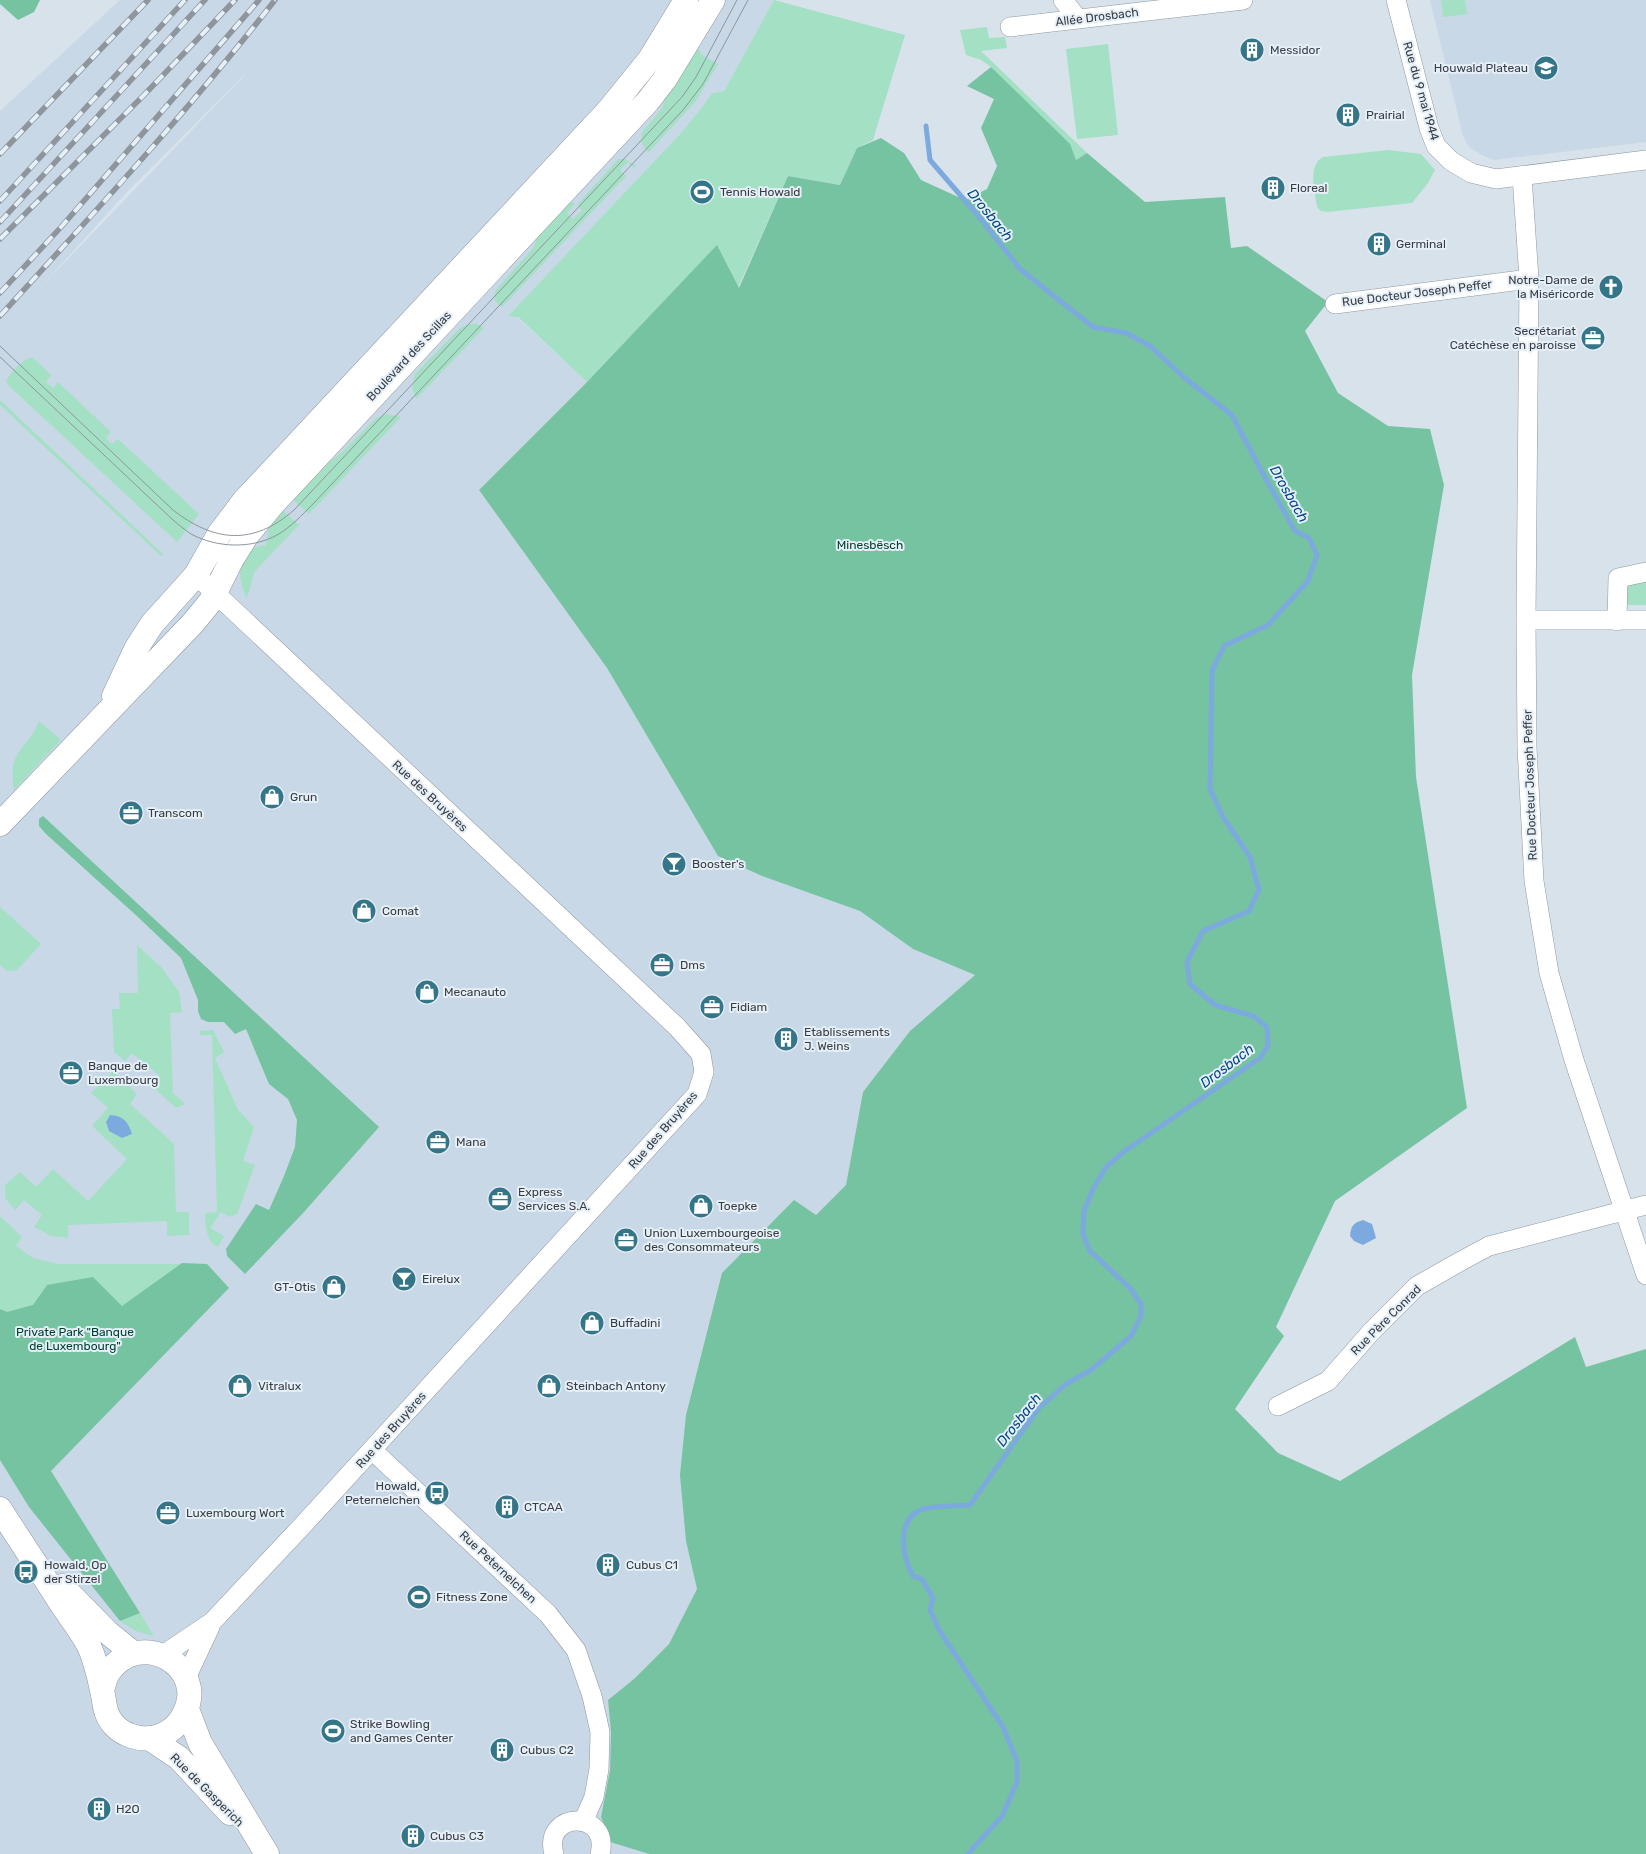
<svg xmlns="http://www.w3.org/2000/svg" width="1646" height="1854" font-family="Rubik,sans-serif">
	<rect width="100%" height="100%" fill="#d8e2eb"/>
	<path fill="#c8d8e6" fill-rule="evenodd" d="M 120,0 L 774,0 L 724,91 L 712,93 L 703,106 L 681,133 L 509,315 L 517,317 L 587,382 L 479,490 L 607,668 L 718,855 L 762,876 L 860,911 L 913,949 L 975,975 L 910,1031 L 863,1092 L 846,1185 L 816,1215 L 695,1380 L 686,1415 L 686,1541 L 697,1589 L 669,1644 L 634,1679 L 608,1700 L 611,1732 L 610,1770 L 601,1817 L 610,1842 L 649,1854 L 0,1854 L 0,111 ZM 245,74 L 246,74 L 37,291 L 126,193 Z
		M 1430,0 L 1646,0 L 1646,142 L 1494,160 L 1482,155 L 1469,147 L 1463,136 Z"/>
	<path fill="#a4e0c4" d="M 774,0 L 905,35 L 873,140 L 857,148 L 840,185 L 788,176 L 738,288 L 717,246 L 587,382 L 518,317 L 508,316 L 681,133 L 703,106 L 712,93 L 724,91 Z
		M 1441,0 L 1465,0 L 1467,14 L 1443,17 Z
		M 987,27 L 989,38 L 1005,37 L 1007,48 L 981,51 L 1087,153 L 1076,160 L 991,67 L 981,60 L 966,55 L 960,30 Z
		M 1108,44 L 1118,135 L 1077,139 L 1066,49 Z
		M 696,48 L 701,51 L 700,54 L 718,64 L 695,102 L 648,153 L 641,142 L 642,132 L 663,107 L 665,96 Z
		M 1388,150 L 1421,154 L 1435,170 L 1428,183 L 1412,203 L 1327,212 L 1321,211 L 1317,207 C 1315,191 1307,166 1323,157 Z
		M 618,159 L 625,159 L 636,166 L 634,168 L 628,162 L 620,170 L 626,176 L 502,307 C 495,302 494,300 495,291 L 534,247 L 537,237 L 569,203 L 574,202 L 575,204 L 567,213 L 573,219 L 582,210 L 577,205 Z
		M 470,324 L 477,324 L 484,328 L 416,399 L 412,387 L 415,374 L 460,328 Z
		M 29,358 L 33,358 L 51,375 L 46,382 L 53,388 L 58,382 L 111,432 L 106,438 L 112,444 L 118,439 L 199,514 L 177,542 L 8,385 L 6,381 C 11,373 20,362 29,358 Z
		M 0,400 L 163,554 L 161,556 L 0,405 Z
		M 387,414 L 401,417 L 309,514 L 290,497 L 322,464 L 332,460 L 341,453 L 376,418 Z
		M 280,508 L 299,525 L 255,571 C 251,579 251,592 246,597 C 238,576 238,569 247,549 L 266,545 L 270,521 Z
		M 1646,582 L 1646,605 L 1621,605 L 1623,590 L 1631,583 Z
		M 39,721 L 61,740 L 14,790 C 7,747 27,753 39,721 Z
		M 0,907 L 41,944 L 17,970 L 7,971 L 0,965 Z
		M 137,945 L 162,968 L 179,992 L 182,1012 L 170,1013 L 173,1093 L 185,1104 L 176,1108 L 152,1086 L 160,1076 L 132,1053 L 125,1061 L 114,1052 L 112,1009 L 120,1009 L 119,993 L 138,993 Z
		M 213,1030 L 224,1052 L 215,1058 L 238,1110 L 254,1127 L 243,1161 L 255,1165 L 237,1214 L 229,1217 L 221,1212 L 210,1228 L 224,1236 L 218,1247 C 206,1241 205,1224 205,1213 L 217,1212 L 212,1035 L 200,1035 L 200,1031 Z
		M 113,1071 L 137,1094 L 130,1104 L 174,1144 L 176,1212 L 189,1212 L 189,1235 L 167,1236 L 167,1221 L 68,1225 L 68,1238 L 52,1236 L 34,1227 L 42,1215 L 24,1200 L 15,1210 L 5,1198 L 5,1185 L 20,1172 L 36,1187 L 53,1169 L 88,1201 L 127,1159 L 92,1126 L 108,1108 L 91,1093 Z
		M 0,1216 L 22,1237 L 16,1246 L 33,1258 L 58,1264 L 207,1264 L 229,1288 L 0,1406 Z
		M 140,1613 L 154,1636 L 136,1631 L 120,1621 Z"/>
	<path fill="#76c3a1" d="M 0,0 L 40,0 L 34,12 L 18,20 L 0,4 Z
		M 991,67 L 1070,144 L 1076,160 L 1087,153 L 1145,202 L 1225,197 L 1231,248 L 1247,246 L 1328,302 L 1305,331 L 1338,393 L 1388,426 L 1430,429 L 1444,485 L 1412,675 L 1416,777 L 1467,1108 L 1335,1201 L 1276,1327 L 1284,1336 L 1235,1409 L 1278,1453 L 1340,1481 L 1575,1337 L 1586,1367 L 1646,1349 L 1646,1854 L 649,1854 L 610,1842 L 601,1817 L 610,1770 L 611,1732 L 608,1700 L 634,1679 L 669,1644 L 697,1589 L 686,1541 L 680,1475 L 686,1415 L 722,1273 L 794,1200 L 816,1215 L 846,1185 L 863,1092 L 910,1031 L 975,975 L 913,949 L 860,911 L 762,876 L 718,856 L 607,668 L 479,490 L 587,382 L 717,245 L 739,288 L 788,176 L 840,185 L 857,148 L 881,138 L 904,153 L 921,180 L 965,200 L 987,189 L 997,166 L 981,128 L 994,99 L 967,86 Z
		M 43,816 L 379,1127 L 304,1212 L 245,1274 L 227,1256 L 226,1249 L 256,1204 L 269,1210 L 284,1176 L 295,1147 L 297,1120 L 288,1099 L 269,1084 L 246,1029 L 235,1034 L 224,1022 L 208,1022 L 201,1019 L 198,1011 L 198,1000 L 181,958 L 138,917 L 46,834 L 39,826 L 39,819 Z
		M 182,1263 L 207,1264 L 229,1288 L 51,1471 L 140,1613 L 120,1621 L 29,1507 L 0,1460 L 0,1309 L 7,1312 L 33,1305 L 47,1285 L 93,1277 L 122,1306 Z"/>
	<path fill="#7ca9de" d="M 110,1115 C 123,1116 128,1121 132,1134 L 122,1138 L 109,1131 L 106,1122 Z
		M 1363,1220 L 1372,1224 L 1376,1238 L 1363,1245 L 1354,1241 L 1350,1236 C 1351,1226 1353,1223 1363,1220 Z"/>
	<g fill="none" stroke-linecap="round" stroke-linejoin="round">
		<path stroke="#7ca9de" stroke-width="5" d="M 926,126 L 930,160 L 980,218 L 1020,269 L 1093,327 L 1126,333 L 1150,346 L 1186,379 L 1232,415 L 1262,472 L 1295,531 L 1309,538 L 1317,555 L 1308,581 L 1268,625 L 1224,646 L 1212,671 L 1210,789 L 1223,817 L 1250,857 L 1259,890 L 1249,911 L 1203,931 L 1187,962 L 1190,984 L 1215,1005 L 1253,1016 L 1267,1027 L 1268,1046 L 1260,1058 L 1122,1153 L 1106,1167 L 1093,1189 L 1084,1211 L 1083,1234 L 1090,1251 L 1130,1288 L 1141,1304 L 1141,1316 L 1131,1336 L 1091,1370 L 1066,1384 L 1038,1409 L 970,1505 C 956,1506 941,1506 927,1508 C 895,1515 901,1555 913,1576 L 922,1579 L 933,1598 L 930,1610 L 939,1630 L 1003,1727 L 1017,1761 L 1017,1782 L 1002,1816 L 968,1854"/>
		<defs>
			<path id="minor" d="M 1063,0 L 1078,19
				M 1396,0 L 1429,128 L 1436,146 L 1451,161 L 1471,173 L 1496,179 L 1646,160
				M 1010,27 L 1243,0
				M 1522,176 L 1529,279 L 1526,620 L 1527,747 L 1534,881 L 1549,973 L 1574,1060 L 1646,1275
				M 1335,304 L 1529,279
				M 1526,620 L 1646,620
				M 1617,621 L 1618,578 L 1646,572
				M 1278,1406 L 1328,1381 L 1371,1332 L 1417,1286 L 1461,1261 L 1489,1246 L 1646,1205
				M 372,1450 L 548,1614 L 576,1650 L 592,1696 L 600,1732 L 599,1769 L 594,1797 L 583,1822
				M 163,1655 L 212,1622 L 303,1525 L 697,1094 L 704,1072 L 701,1054 L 677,1027 L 196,575
				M 186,1678 L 210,1627
				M 554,1854 C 542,1810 611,1810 600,1854"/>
			<path id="major" d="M 114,696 L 136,649 L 152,624 L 196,575 L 219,534 L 244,501 L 608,111 L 650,59 L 686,0
				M 0,824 L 193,623 L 211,601 L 232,559 L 247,535 L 272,505 L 648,101 L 665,79 L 713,0
				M 0,1509 C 20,1541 42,1573 62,1605 C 71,1618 82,1632 89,1646 C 95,1659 99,1676 102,1690 C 105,1703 104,1714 114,1725 C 123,1735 139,1740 152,1738 C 166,1735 178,1727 184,1714 C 209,1667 140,1626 108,1673 C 105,1678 104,1685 102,1690
				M 62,1586 L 107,1632 L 133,1653
				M 187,1709 L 200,1743 L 267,1854
				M 149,1738 L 179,1758 L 230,1813"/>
		</defs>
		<use href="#minor" stroke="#8f98a0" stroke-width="20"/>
		<use href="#major" stroke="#8f98a0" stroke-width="25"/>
		<use href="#minor" stroke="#fff" stroke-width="19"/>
		<use href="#major" stroke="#fff" stroke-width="24"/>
		<path stroke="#8e959c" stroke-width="1" d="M 0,346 L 173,510 C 214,542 253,546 294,510 L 682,97 L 696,77 L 737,0
			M 0,357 L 173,520 C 179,525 185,530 191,534 C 217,548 252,549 277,535 C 291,527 302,515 313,504 L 683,110 L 703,84 L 748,0"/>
		<defs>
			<path id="rail" d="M 0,154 L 148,0
				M 0,201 L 185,0
				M 0,222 L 205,0
				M 0,239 L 144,95 L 235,0
				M 0,293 L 62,226 L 259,0
				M 0,316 C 94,213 189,110 275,0"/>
		</defs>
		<use href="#rail" stroke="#8e959c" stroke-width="5.5"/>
		<use href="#rail" stroke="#e5eff8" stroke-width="4" stroke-dasharray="11" stroke-linecap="butt"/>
	</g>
	<defs>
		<symbol id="building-disc" viewBox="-11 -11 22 22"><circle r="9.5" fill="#347588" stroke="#e5eff8"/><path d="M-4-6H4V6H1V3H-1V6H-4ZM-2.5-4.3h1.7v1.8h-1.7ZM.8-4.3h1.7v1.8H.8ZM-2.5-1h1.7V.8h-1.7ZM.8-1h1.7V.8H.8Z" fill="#fff"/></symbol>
		<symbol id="school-disc" viewBox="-11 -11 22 22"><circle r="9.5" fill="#347588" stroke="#e5eff8"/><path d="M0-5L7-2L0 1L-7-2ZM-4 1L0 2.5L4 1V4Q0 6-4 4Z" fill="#fff"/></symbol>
		<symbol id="stadium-disc" viewBox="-11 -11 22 22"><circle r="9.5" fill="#347588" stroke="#e5eff8"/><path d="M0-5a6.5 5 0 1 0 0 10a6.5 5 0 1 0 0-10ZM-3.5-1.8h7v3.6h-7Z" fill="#fff"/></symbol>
		<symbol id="church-disc" viewBox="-11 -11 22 22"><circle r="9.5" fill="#347588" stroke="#e5eff8"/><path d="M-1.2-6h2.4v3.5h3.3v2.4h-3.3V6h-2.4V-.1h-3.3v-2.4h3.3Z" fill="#fff"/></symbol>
		<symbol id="office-disc" viewBox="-11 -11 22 22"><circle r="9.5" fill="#347588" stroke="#e5eff8"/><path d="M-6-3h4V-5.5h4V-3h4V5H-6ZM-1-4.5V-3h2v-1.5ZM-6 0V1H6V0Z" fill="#fff"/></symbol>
		<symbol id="shop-disc" viewBox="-11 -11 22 22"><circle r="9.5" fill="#347588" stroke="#e5eff8"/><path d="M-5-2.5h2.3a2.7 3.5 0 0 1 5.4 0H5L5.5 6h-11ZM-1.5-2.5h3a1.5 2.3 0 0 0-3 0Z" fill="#fff"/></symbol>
		<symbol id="bar-disc" viewBox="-11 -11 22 22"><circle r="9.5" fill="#347588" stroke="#e5eff8"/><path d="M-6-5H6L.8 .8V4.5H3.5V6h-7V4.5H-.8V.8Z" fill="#fff"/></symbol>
		<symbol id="bus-disc" viewBox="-11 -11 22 22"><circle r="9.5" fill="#347588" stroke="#e5eff8"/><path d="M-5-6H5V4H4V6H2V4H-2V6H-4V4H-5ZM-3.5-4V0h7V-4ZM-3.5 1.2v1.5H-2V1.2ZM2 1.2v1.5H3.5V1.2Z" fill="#fff"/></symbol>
	</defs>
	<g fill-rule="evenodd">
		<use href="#building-disc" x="1238" y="36" width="28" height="28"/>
		<use href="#school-disc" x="1532" y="54" width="28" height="28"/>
		<use href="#building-disc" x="1334" y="101" width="28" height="28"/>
		<use href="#building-disc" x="1259" y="174" width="28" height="28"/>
		<use href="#stadium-disc" x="688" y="178" width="28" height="28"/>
		<use href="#building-disc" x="1365" y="230" width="28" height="28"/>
		<use href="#church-disc" x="1597" y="273" width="28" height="28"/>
		<use href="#office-disc" x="1579" y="324" width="28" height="28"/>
		<use href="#shop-disc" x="258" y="783" width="28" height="28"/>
		<use href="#office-disc" x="117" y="799" width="28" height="28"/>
		<use href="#bar-disc" x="660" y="850" width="28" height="28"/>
		<use href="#shop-disc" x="350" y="897" width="28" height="28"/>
		<use href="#office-disc" x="648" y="951" width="28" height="28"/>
		<use href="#shop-disc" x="413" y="978" width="28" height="28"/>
		<use href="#office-disc" x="698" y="993" width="28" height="28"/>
		<use href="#building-disc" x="772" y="1025" width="28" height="28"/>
		<use href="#office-disc" x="57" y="1059" width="28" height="28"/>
		<use href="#office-disc" x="424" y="1128" width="28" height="28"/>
		<use href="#office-disc" x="486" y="1185" width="28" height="28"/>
		<use href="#shop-disc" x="687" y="1192" width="28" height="28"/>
		<use href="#office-disc" x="612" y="1226" width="28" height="28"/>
		<use href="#bar-disc" x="390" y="1265" width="28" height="28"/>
		<use href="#shop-disc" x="320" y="1273" width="28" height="28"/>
		<use href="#shop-disc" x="578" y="1309" width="28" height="28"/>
		<use href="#shop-disc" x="226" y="1372" width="28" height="28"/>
		<use href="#shop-disc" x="535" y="1372" width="28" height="28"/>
		<use href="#bus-disc" x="423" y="1479" width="28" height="28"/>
		<use href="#building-disc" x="493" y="1493" width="28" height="28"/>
		<use href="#office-disc" x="154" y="1499" width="28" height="28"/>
		<use href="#building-disc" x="594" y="1551" width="28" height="28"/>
		<use href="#bus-disc" x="12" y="1558" width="28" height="28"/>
		<use href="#stadium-disc" x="405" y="1583" width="28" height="28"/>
		<use href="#stadium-disc" x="319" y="1717" width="28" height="28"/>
		<use href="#building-disc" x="488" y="1736" width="28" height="28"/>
		<use href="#building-disc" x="85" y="1795" width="28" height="28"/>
		<use href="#building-disc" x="399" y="1822" width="28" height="28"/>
	</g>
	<g text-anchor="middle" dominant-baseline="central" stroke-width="4" stroke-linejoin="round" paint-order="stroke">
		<g font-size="12" fill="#393d41" stroke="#e5eff8">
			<text transform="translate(1097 17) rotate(-7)">Allée Drosbach</text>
			<text transform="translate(1421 91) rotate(74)">Rue du 9 mai 1944</text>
			<text transform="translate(1417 293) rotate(-7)">Rue Docteur Joseph Peffer</text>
			<text transform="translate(409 356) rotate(-47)">Boulevard des Scillas</text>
			<text transform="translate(1530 785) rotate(-92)">Rue Docteur Joseph Peffer</text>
			<text transform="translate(430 796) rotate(43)">Rue des Bruyères</text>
			<text transform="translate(663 1130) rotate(-49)">Rue des Bruyères</text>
			<text transform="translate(1386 1320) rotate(-45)">Rue Père Conrad</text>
			<text transform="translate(391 1430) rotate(-48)">Rue des Bruyères</text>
			<text transform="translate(498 1567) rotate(43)">Rue Peternelchen</text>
			<text transform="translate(207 1790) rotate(45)">Rue de Gasperich</text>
		</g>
		<g font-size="12" fill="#393d41" stroke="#e5eff8" text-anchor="start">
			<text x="1270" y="50">Messidor</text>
			<text x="1528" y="68" text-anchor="end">Houwald Plateau</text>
			<text x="1366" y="115">Prairial</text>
			<text x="1290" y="188">Floreal</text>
			<text x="720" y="192">Tennis Howald</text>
			<text x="1396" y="244">Germinal</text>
			<text x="1594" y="280" text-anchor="end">Notre-Dame de<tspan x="1594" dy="14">la Miséricorde</tspan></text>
			<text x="1576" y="331" text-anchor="end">Secrétariat<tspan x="1576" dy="14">Catéchèse en paroisse</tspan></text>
			<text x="290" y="797">Grun</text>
			<text x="148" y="813">Transcom</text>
			<text x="692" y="864">Booster's</text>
			<text x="382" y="911">Comat</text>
			<text x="680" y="965">Dms</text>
			<text x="444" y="992">Mecanauto</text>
			<text x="730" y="1007">Fidiam</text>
			<text x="804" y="1032">Etablissements<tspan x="804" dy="14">J. Weins</tspan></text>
			<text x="88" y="1066">Banque de<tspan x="88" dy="14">Luxembourg</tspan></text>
			<text x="456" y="1142">Mana</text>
			<text x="518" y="1192">Express<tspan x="518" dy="14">Services S.A.</tspan></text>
			<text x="718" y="1206">Toepke</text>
			<text x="644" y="1233">Union Luxembourgeoise<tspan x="644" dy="14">des Consommateurs</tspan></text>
			<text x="422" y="1279">Eirelux</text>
			<text x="316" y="1287" text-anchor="end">GT-Otis</text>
			<text x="610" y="1323">Buffadini</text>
			<text x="258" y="1386">Vitralux</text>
			<text x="566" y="1386">Steinbach Antony</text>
			<text x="420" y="1486" text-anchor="end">Howald,<tspan x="420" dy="14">Peternelchen</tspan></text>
			<text x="524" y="1507">CTCAA</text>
			<text x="186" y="1513">Luxembourg Wort</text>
			<text x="44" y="1565">Howald, Op<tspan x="44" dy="14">der Stirzel</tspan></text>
			<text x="626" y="1565">Cubus C1</text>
			<text x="436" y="1597">Fitness Zone</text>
			<text x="350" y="1724">Strike Bowling<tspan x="350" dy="14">and Games Center</tspan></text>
			<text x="520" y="1750">Cubus C2</text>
			<text x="116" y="1809">H2O</text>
			<text x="430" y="1836">Cubus C3</text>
		</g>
		<g font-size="12" fill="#00432d" stroke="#e5eff8">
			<text x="870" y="545">Minesbësch</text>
			<text x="75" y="1332">Private Park "Banque<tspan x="75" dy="14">de Luxembourg"</tspan></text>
		</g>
		<g font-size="14" font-style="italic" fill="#024888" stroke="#e5eff8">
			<text transform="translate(990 215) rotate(51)">Drosbach</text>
			<text transform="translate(1289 494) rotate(60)">Drosbach</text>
			<text transform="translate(1227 1066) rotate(-37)">Drosbach</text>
			<text transform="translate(1019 1420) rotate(-52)">Drosbach</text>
		</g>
	</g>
</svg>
